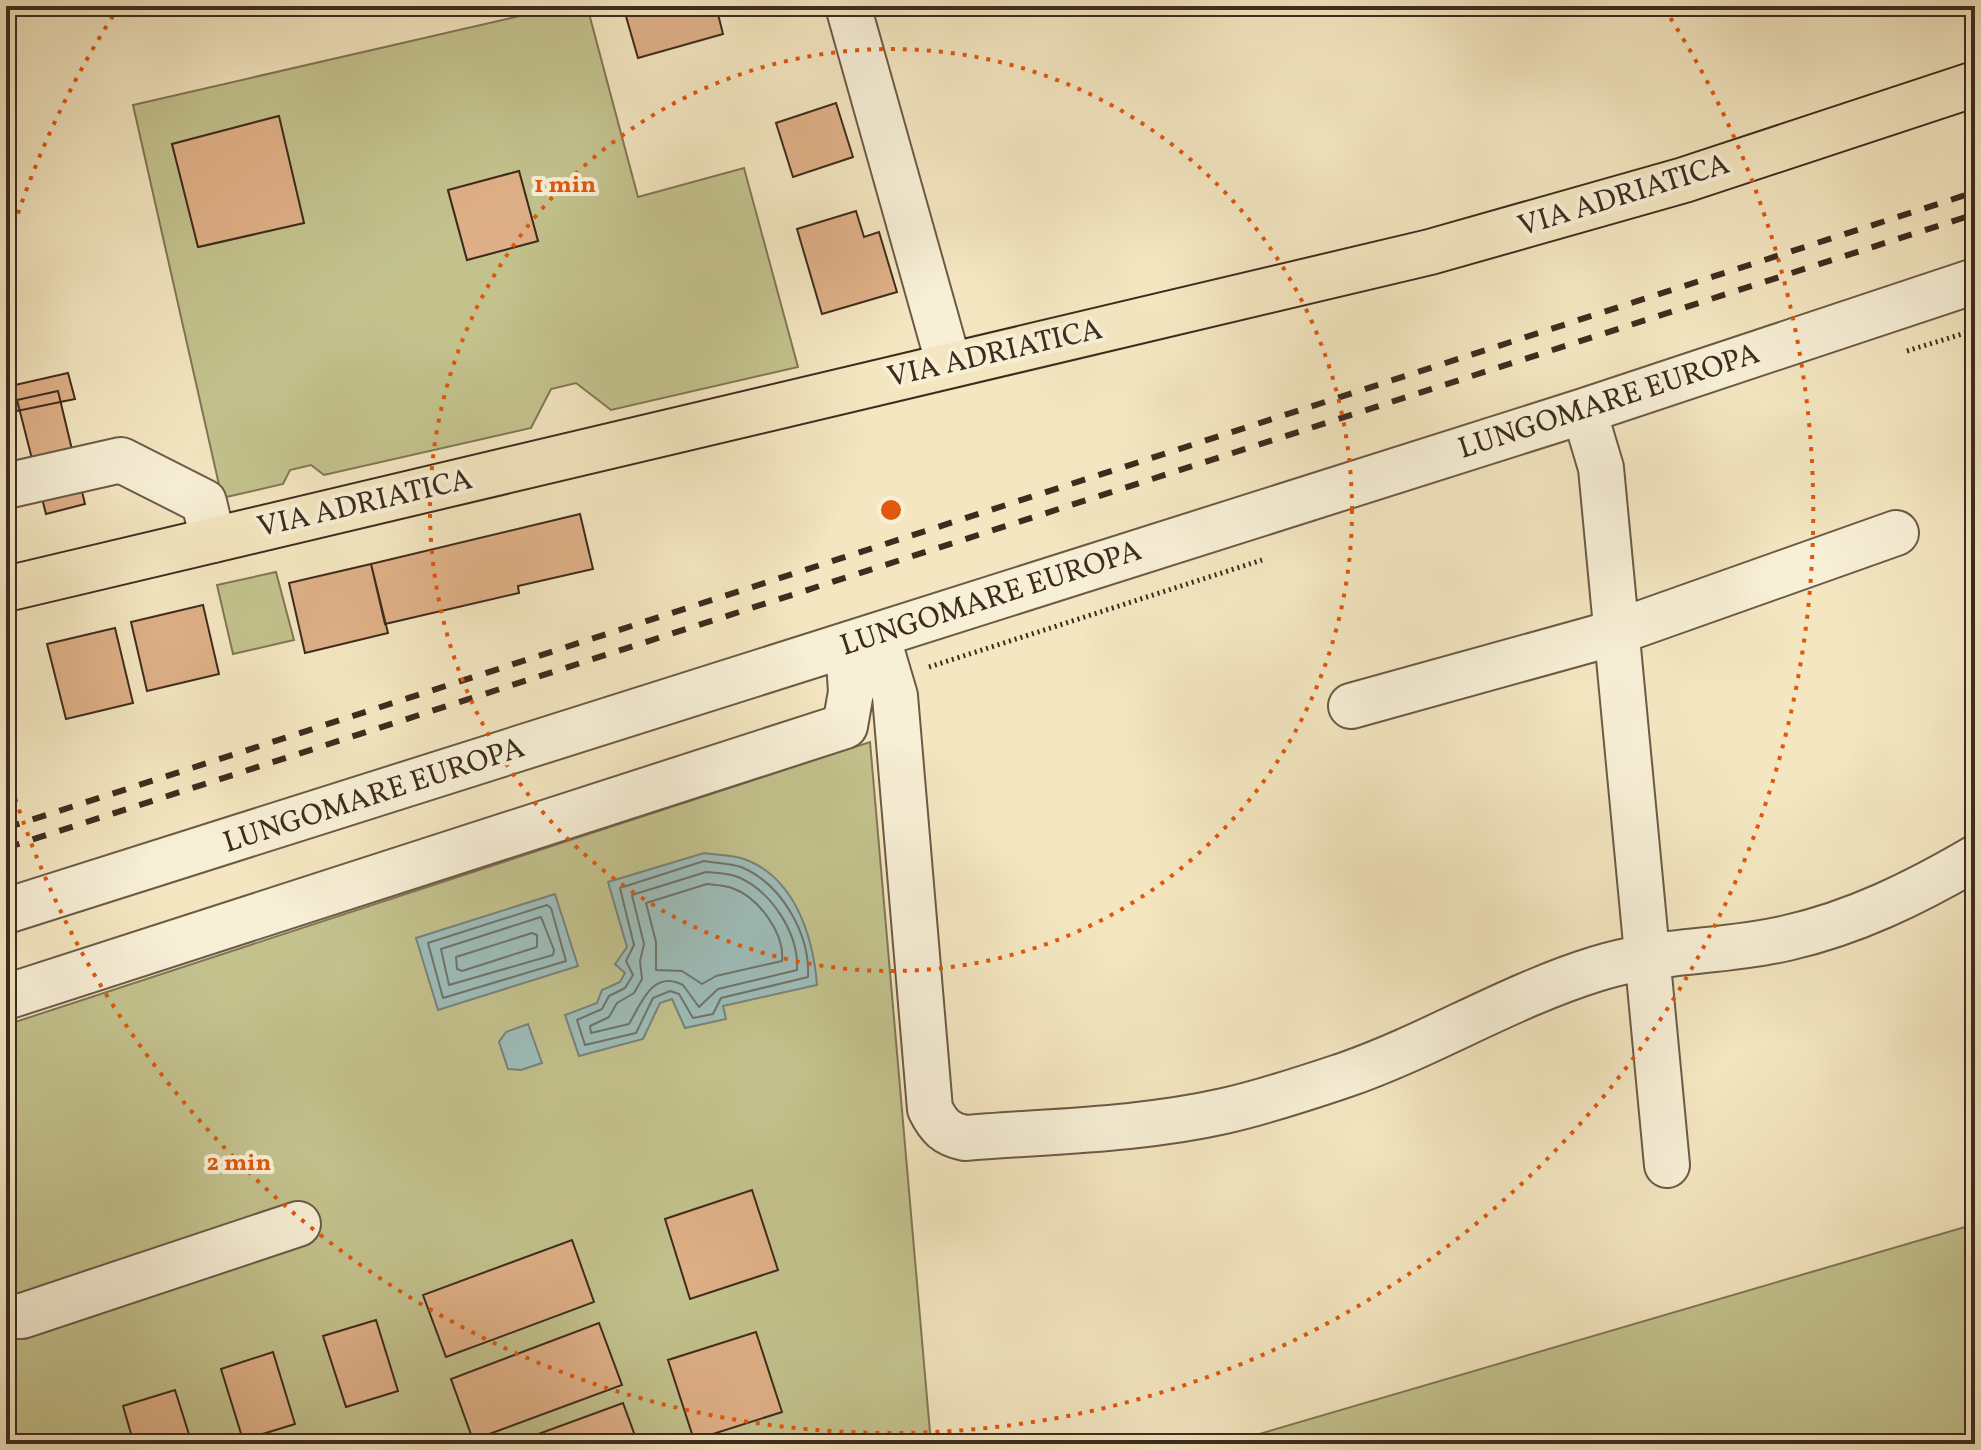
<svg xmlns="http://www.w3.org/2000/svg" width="1981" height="1450" font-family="Vollkorn,serif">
	<rect width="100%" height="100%" fill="#f3e6c0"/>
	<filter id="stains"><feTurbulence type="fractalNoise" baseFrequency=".0025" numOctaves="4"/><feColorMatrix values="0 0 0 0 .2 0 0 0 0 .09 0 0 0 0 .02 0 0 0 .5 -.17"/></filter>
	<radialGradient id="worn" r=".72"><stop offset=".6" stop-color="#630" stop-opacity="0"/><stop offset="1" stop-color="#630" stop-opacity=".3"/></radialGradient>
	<path fill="#c3c28d" stroke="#817656" stroke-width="2" fill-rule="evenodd" d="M 563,6 L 587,6 L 638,197 L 744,168 L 798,367 L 611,410 L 576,383 L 551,389 L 531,428 L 324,475 L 311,465 L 290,470 L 283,484 L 222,498 L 133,105 ZM 278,116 L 304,223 L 199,247 L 172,144 ZM 519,171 L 538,241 L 467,260 L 448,191 Z
		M 276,572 L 294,640 L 233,654 L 217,585 Z
		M 870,742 L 931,1444 L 6,1444 L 6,1025 Z
		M 1975,1224 L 1975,1444 L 1225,1444 Z"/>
	<path fill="#9ebebb" stroke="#78837c" stroke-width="2" d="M 704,853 C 716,855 730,855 741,858 C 794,875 813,935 817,985 L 723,1006 L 726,1019 L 685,1028 L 672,999 L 660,1003 L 643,1039 L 579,1056 L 565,1015 L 597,1003 L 602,990 L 620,982 L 625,973 L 615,964 L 627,947 L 608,882 Z
		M 555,894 L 578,966 L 438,1010 L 416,938 Z
		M 528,1024 L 542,1063 L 521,1070 L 508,1069 L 499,1042 L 506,1032 Z"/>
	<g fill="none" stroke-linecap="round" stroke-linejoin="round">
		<path stroke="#6e746c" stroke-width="2" d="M 704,861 C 715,863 730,863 741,867 C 782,884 810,934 808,977 L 721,998 L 713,1014 L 693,1018 L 679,994 L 670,991 L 653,998 L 636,1033 L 585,1045 L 577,1020 L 602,1009 L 609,996 L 625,988 L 633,975 L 626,961 L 634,945 L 620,888 Z
			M 706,872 C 716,873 728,873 738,877 C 771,891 799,933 797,970 L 718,989 L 699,1007 L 683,985 C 652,969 641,1004 629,1024 L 591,1033 L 590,1026 L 609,1017 L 617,1003 L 634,993 L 642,979 L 640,961 L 644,944 L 632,895 Z
			M 707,884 C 715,885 725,885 732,888 C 758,897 785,933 782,961 L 716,976 L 702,984 L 682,971 L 656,970 L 656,942 L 646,903 Z
			M 547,905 L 551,908 L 566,961 L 443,998 L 428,943 Z
			M 541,917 L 554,950 L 553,955 L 449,985 L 441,949 Z
			M 532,933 L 537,935 L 537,947 L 462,971 L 457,969 L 456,957 Z"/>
	</g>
	<path fill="#dfb087" stroke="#3f2b1e" stroke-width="2" d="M 623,6 L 716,6 L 723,34 L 638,58 Z
		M 836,103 L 853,157 L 793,177 L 776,123 Z
		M 279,116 L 304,223 L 198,247 L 172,144 Z
		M 519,171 L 538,241 L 467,260 L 448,190 Z
		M 856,211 L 864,237 L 879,232 L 897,292 L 822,314 L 797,229 Z
		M 68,373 L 75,399 L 7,413 L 6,387 Z
		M 58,391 L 85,504 L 46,514 L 17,400 Z
		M 580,514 L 593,569 L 518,586 L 519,593 L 385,624 L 371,564 Z
		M 371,564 L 388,633 L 305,653 L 289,583 Z
		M 203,605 L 219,674 L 147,691 L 131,622 Z
		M 115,628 L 133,703 L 66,719 L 47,644 Z
		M 752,1190 L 778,1270 L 690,1299 L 665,1219 Z
		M 572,1240 L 594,1302 L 446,1357 L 423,1295 Z
		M 376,1320 L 398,1391 L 346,1407 L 323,1336 Z
		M 599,1323 L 622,1385 L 473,1440 L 451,1379 Z
		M 756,1332 L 782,1412 L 694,1440 L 668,1360 Z
		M 273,1352 L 295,1424 L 243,1440 L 221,1369 Z
		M 175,1390 L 192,1444 L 134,1444 L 123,1406 Z
		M 623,1403 L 638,1444 L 511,1444 Z"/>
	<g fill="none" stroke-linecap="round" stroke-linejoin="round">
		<defs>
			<path id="minor" d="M 848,6 L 949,365
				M 1584,411 L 1601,468 L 1667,1165
				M 6,486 L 121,460 L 204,502 L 213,540
				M 877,635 L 895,696 L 930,1109 C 939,1127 946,1134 965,1138 C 1051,1131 1140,1130 1224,1111 C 1265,1102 1306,1088 1345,1075 C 1431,1045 1509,996 1596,969 C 1658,949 1724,953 1787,938 C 1854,923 1915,893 1975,858
				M 1351,706 L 1614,633 L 1896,533
				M 6,911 L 1584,411 L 1975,281
				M 6,997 L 845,726 L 851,692 L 848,645
				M 6,1316 L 22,1316 L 298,1224"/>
			<path id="major" d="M 6,589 L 1430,252 L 1684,180 L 1975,84"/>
		</defs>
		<use href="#minor" stroke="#6c5a46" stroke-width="48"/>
		<use href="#major" stroke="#3f2b1e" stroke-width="48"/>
		<path stroke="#3f2b1e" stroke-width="5" stroke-dasharray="2 4" stroke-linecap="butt" d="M 1907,351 L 1975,330
			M 929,667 L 1262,560"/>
		<use href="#minor" stroke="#f7efd6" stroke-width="44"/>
		<use href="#major" stroke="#f3e6c0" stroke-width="44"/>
		<path stroke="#3f2b1e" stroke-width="6" stroke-dasharray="14 14" stroke-linecap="butt" d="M 6,828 L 1975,192
			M 6,848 L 1975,214"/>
	</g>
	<g fill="none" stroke="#e0570d" stroke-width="4" stroke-dasharray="4 8">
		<circle cx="891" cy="510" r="461"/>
		<path d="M7 248A922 922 0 0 1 118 8M1664 8A922 922 0 1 1 7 772"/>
	</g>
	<g text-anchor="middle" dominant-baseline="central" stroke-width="8" stroke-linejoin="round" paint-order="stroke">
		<g font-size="30" fill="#3f2b1e" stroke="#f7efd6">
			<text transform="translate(1624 196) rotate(-17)">VIA ADRIATICA</text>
			<text transform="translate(995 354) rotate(-13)">VIA ADRIATICA</text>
			<text transform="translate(1609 402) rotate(-18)">LUNGOMARE EUROPA</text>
			<text transform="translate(365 504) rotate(-13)">VIA ADRIATICA</text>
			<text transform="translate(991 599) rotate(-18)">LUNGOMARE EUROPA</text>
			<text transform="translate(374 796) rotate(-18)">LUNGOMARE EUROPA</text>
		</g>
	</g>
	<circle cx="891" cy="510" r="12" fill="#e0570d" stroke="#f7efd6" stroke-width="4"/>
	<g font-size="24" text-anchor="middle" font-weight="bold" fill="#e0570d" stroke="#f7efd6" stroke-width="8" stroke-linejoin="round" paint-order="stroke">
		<text x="565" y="192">1 min</text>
		<text x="239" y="1170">2 min</text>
	</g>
	<rect width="1981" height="1450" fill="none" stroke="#f3e6c0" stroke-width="32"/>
	<rect x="8" y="8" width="1965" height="1434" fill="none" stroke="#3f2b1e" stroke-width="4"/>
	<rect x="16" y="16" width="1949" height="1418" fill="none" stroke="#3f2b1e" stroke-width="2"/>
	<rect width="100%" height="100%" filter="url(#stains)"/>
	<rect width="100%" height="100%" fill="url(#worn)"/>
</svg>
